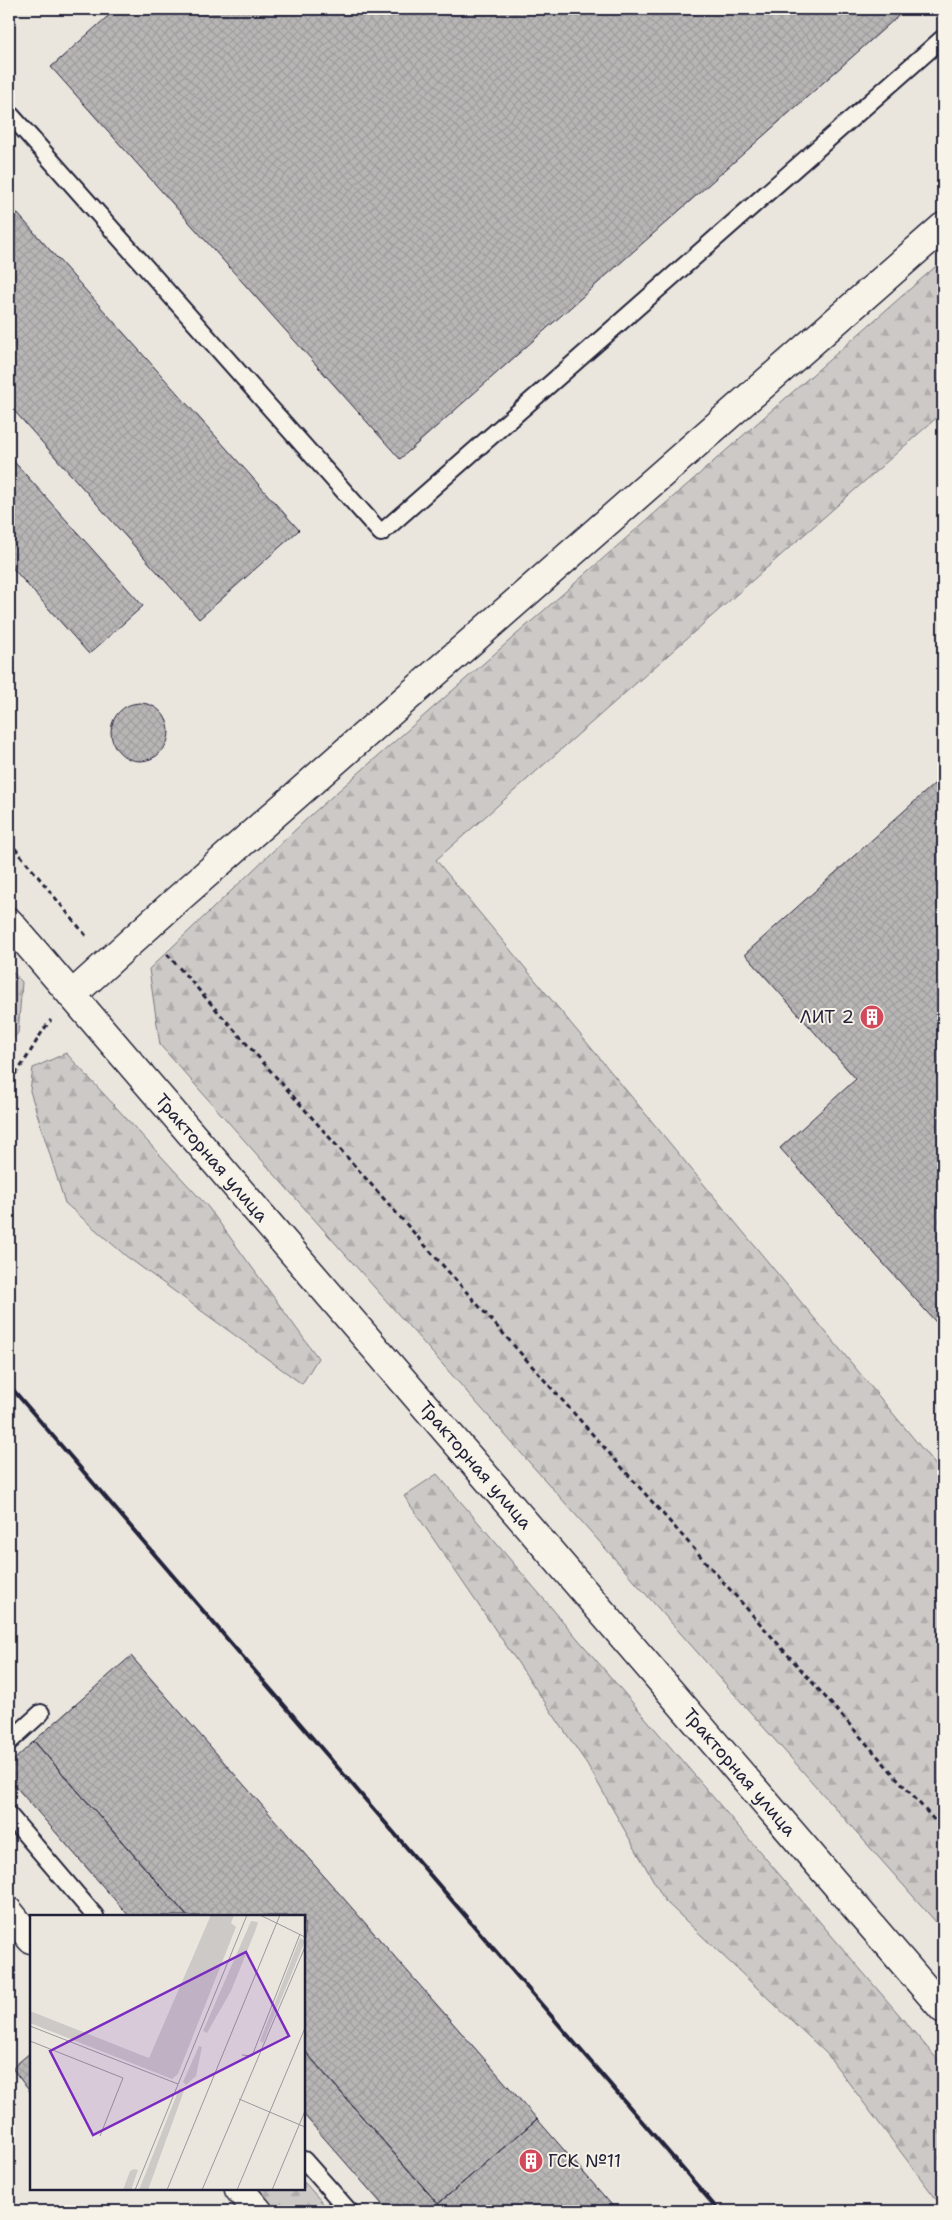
<svg xmlns="http://www.w3.org/2000/svg" width="952" height="2220" font-family="'Shantell Sans',sans-serif">
	<defs>
		<pattern id="forest-firs" width="22" height="20" patternUnits="userSpaceOnUse" patternTransform="scale(1.25)"><rect width="22" height="20" fill="#cdc9c6"/><path d="M5 1l3.5 6h-7zM16 11l3.5 6h-7z" fill="#b0acab"/></pattern>
		<pattern id="building-cross-hatch" width="8" height="8" patternUnits="userSpaceOnUse" patternTransform="scale(1.25)"><rect width="8" height="8" fill="#b8b6b5"/><path d="M0 0l8 8M0 8l8-8" fill="none" stroke="#9e9c9d"/></pattern>
	</defs>
	<rect width="100%" height="100%" fill="#eae6de"/>
	<filter id="ink" filterUnits="userSpaceOnUse"><feTurbulence type="fractalNoise" baseFrequency=".02" numOctaves="2"/><feDisplacementMap in="SourceGraphic" scale="10" xChannelSelector="R" yChannelSelector="G"/><feConvolveMatrix kernelMatrix="1 2 1 2 8 2 1 2 1" color-interpolation-filters="sRGB"/></filter>
	<g filter="url(#ink)">
		<path fill="url(#forest-firs)" stroke="#787680" d="M 943,260 L 943,412 L 436,860 L 943,1474 L 943,1930 L 160,1045 L 149,969 L 312,814 Z
			M 9,968 L 22,982 L 18,1033 L 9,1043 Z
			M 66,1053 L 208,1207 L 318,1358 L 302,1384 L 126,1256 L 65,1203 L 30,1091 L 33,1068 Z
			M 437,1474 L 943,2066 L 943,2208 L 827,2054 L 665,1901 L 587,1764 L 404,1496 Z
			M 304,2182 L 330,2211 L 277,2211 L 258,2189 L 304,2189 Z"/>
		<path fill="url(#building-cross-hatch)" stroke="#22223b" d="M 116,9 L 906,9 L 400,459 L 51,67 Z
			M 9,204 L 299,530 L 199,619 L 9,405 Z
			M 9,456 L 143,606 L 89,654 L 9,564 Z
			M111 732a29 29 0 1 1 58 0a29 29 0 1 1-58 0Z
			M 943,776 L 943,1330 L 780,1148 L 856,1079 L 745,954 Z
			M 131,1656 L 537,2119 L 438,2204 L 304,2050 L 304,1916 L 187,1916 L 34,1741 Z
			M 34,1741 L 187,1916 L 129,1916 L 9,1779 L 9,1765 Z
			M 304,2050 L 438,2204 L 445,2211 L 388,2211 L 304,2115 Z
			M 31,2052 L 31,2093 L 12,2068 Z
			M 537,2119 L 617,2211 L 445,2211 L 438,2204 Z"/>
		<g fill="none" stroke-linecap="round" stroke-linejoin="round">
			<defs>
				<path id="service" d="M 9,113 L 381,533 L 943,38
					M 9,1742 L 41,1713
					M 9,1815 L 95,1916
					M 304,2160 L 349,2211"/>
				<path id="minor" d="M 72,995 L 178,899 L 943,227
					M 9,1912 L 31,1939
					M 239,2189 L 258,2211"/>
				<g id="tertiary">
					<path id="s1" d="M 9,922 L 943,2009"/>
				</g>
			</defs>
			<use href="#service" stroke="#22223b" stroke-width="20"/>
			<use href="#minor" stroke="#22223b" stroke-width="31"/>
			<use href="#tertiary" stroke="#22223b" stroke-width="31"/>
			<path stroke="#22223b" stroke-width="3" stroke-dasharray="5 4" stroke-linecap="butt" d="M 9,841 L 87,937
				M 167,954 L 943,1830
				M 9,1081 C 27,1063 35,1039 51,1020"/>
			<use href="#service" stroke="#f7f3e8" stroke-width="16"/>
			<use href="#minor" stroke="#f7f3e8" stroke-width="28"/>
			<use href="#tertiary" stroke="#f7f3e8" stroke-width="28"/>
			<path stroke="#22223b" stroke-width="4" d="M 9,1385 L 719,2211"/>
		</g>
	</g>
	<defs>
		<symbol id="building-disc" viewBox="-11 -11 22 22"><circle r="9.5" fill="#d1495b" stroke="#f7f3e8"/><path d="M-4-6H4V6H1V3H-1V6H-4ZM-2.5-4.3h1.7v1.8h-1.7ZM.8-4.3h1.7v1.8H.8ZM-2.5-1h1.7V.8h-1.7ZM.8-1h1.7V.8H.8Z" fill="#fff"/></symbol>
	</defs>
	<g fill-rule="evenodd">
		<use href="#building-disc" x="858" y="1003" width="28" height="28"/>
		<use href="#building-disc" x="517" y="2147" width="28" height="28"/>
	</g>
	<g text-anchor="middle" dominant-baseline="central" stroke-width="4" stroke-linejoin="round" paint-order="stroke">
		<g font-size="18" fill="#22223b" stroke="#f7f3e8" text-anchor="end">
			<text x="854" y="1017">ЛИТ 2</text>
			<text x="548" y="2161" text-anchor="start">ГСК №11</text>
		</g>
		<g font-size="18" fill="#22223b" stroke="#f7f3e8">
			<text stroke="none"><textPath href="#s1" startOffset="311">Тракторная улица</textPath></text>
			<text stroke="none"><textPath href="#s1" startOffset="716">Тракторная улица</textPath></text>
			<text stroke="none"><textPath href="#s1" startOffset="1121">Тракторная улица</textPath></text>
		</g>
	</g>
	<g transform="translate(30 1915)">
		<rect width="275" height="275" fill="#eae6de"/>
		<path d="M 181,0 L 204,0 L 201,8 L 206,12 L 148,159 L 142,164 L 0,108 L 0,96 L 119,143 ZM 221,6 L 228,7 L 226,14 L 201,76 L 177,118 L 173,116 ZM 270,23 L 275,26 L 233,128 L 230,126 ZM 169,131 L 172,132 L 166,161 L 156,170 L 153,167 ZM 155,173 L 118,275 L 109,275 L 149,174 ZM 104,254 L 108,255 L 101,275 L 93,275 L 100,256 Z" fill="#cdc9c6"/>
		<path fill="none" stroke="#9a989d" stroke-width="1" d="M 230,0 L 275,22M 0,111 L 148,169M 0,126 L 93,163 L 70,221M 212,140 L 222,141 L 270,19M 209,184 L 275,212M 105,275 L 217,0M 137,275 L 250,0M 172,275 L 275,32M 207,275 L 275,113M 242,275 L 275,196"/>
		<path fill="#7b2cbf" fill-opacity="0.15" stroke="#7b2cbf" stroke-width="2.5" d="M 216,37 L 259,121 L 63,220 L 20,136 Z"/>
		<rect width="275" height="275" fill="none" stroke="#22223b" stroke-width="2.5"/>
	</g>
	<rect width="952" height="2220" fill="none" stroke="#f7f3e8" stroke-width="30"/>
	<rect x="15" y="15" width="922" height="2190" fill="none" stroke="#22223b" stroke-width="2" filter="url(#ink)"/>
</svg>
